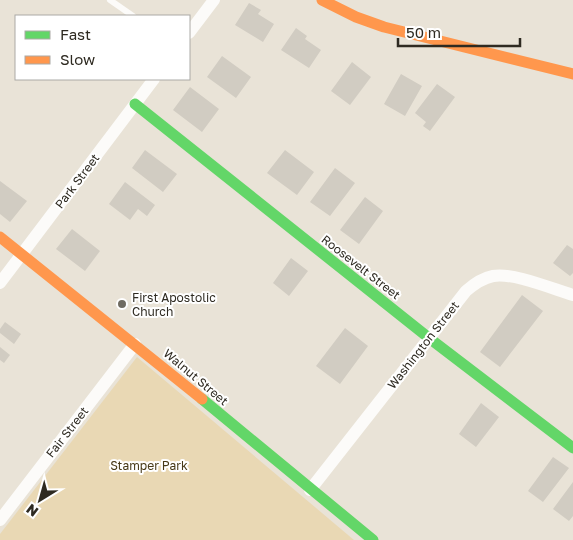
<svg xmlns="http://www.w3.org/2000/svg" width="573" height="540" font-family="'Golos Text',sans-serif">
	<rect width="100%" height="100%" fill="#e9e3d7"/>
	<path fill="#e9d8b4" d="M 137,357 L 354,540 L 0,540 L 0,534 Z"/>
	<path fill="#d1ccc2" d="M 249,3 L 261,10 L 258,14 L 274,24 L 263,42 L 235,25 Z
		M 296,28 L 307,36 L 305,39 L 321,50 L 309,68 L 281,50 Z
		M 222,56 L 251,77 L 236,98 L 207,77 Z
		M 352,62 L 371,77 L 350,105 L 331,91 Z
		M 401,74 L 422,86 L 405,116 L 384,104 Z
		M 437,84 L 455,97 L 430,131 L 423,126 L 426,122 L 415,113 Z
		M 190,87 L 219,109 L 202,132 L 173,110 Z
		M 145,150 L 177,174 L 163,192 L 132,168 Z
		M 285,150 L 314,172 L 297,195 L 267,173 Z
		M 335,168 L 355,183 L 330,216 L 310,202 Z
		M 0,181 L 27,201 L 10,222 L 0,214 Z
		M 125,182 L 155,205 L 147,216 L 138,209 L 130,220 L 109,204 Z
		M 365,197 L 383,211 L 359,244 L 340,230 Z
		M 72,229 L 100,251 L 85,271 L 56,249 Z
		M 567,245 L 573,249 L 573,273 L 570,276 L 553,263 Z
		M 291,258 L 308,271 L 289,296 L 273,283 Z
		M 522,295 L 543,311 L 500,367 L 480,352 Z
		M 5,322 L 21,334 L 14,344 L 0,333 L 0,329 Z
		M 345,328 L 368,346 L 340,384 L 316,366 Z
		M 0,347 L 10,355 L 4,363 L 0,360 Z
		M 481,403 L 499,417 L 476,447 L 459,434 Z
		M 553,457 L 569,468 L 543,502 L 528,491 Z
		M 573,482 L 573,516 L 569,521 L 553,509 Z"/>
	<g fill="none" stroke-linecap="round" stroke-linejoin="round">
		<path stroke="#fcfbf9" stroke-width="6" d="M 110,0 L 133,16"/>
		<path stroke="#fcfbf9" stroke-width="12" d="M 189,33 L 214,0
			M 0,283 L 154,79
			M 310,490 L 466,291 C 474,284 483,278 493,276 C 512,272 553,289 573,295
			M 0,520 L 135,344"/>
		<path stroke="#63d668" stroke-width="11" d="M 135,104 L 429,338 L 573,448
			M 202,399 L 373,540"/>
		<path stroke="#ff974d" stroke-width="11" d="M 322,0 L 356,17 L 384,27 L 573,74
			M 0,237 L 202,399"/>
	</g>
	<circle fill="#6f6b61" stroke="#fff" stroke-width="2" cx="122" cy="304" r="5"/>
	<g text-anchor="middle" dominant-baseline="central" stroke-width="4" stroke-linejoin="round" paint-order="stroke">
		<g font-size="12" fill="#2e2a21" stroke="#fff">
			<text transform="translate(77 181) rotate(-53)">Park Street</text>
			<text transform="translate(361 267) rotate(38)">Roosevelt Street</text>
			<text transform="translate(423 345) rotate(-52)">Washington Street</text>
			<text transform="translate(196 377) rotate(40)">Walnut Street</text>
			<text transform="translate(67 432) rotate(-52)">Fair Street</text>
		</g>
		<g font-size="12" fill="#2e2a21" stroke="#fff" text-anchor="start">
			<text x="132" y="297">First Apostolic<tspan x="132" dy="14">Church</tspan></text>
		</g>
		<g font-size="12" fill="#473918" stroke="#fff">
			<text x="149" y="465">Stamper Park</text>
		</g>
	</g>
	<rect x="15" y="15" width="175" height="65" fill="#ffffff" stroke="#abaaa6"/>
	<rect x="25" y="31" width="25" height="8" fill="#63d668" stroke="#abaaa6"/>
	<text x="60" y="40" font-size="15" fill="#2e2a21">Fast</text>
	<rect x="25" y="56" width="25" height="8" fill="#ff974d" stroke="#abaaa6"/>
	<text x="60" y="65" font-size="15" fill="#2e2a21">Slow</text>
	<g transform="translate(40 500) rotate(217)" stroke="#ffffff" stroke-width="4" paint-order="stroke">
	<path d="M0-4L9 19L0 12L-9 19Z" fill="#2e2a21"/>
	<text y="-8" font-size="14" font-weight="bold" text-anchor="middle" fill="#2e2a21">N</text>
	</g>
	<path d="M398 38v8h122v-8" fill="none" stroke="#2e2a21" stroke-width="2.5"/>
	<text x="406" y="38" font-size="15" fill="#2e2a21" stroke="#ffffff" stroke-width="4" paint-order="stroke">50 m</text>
</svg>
